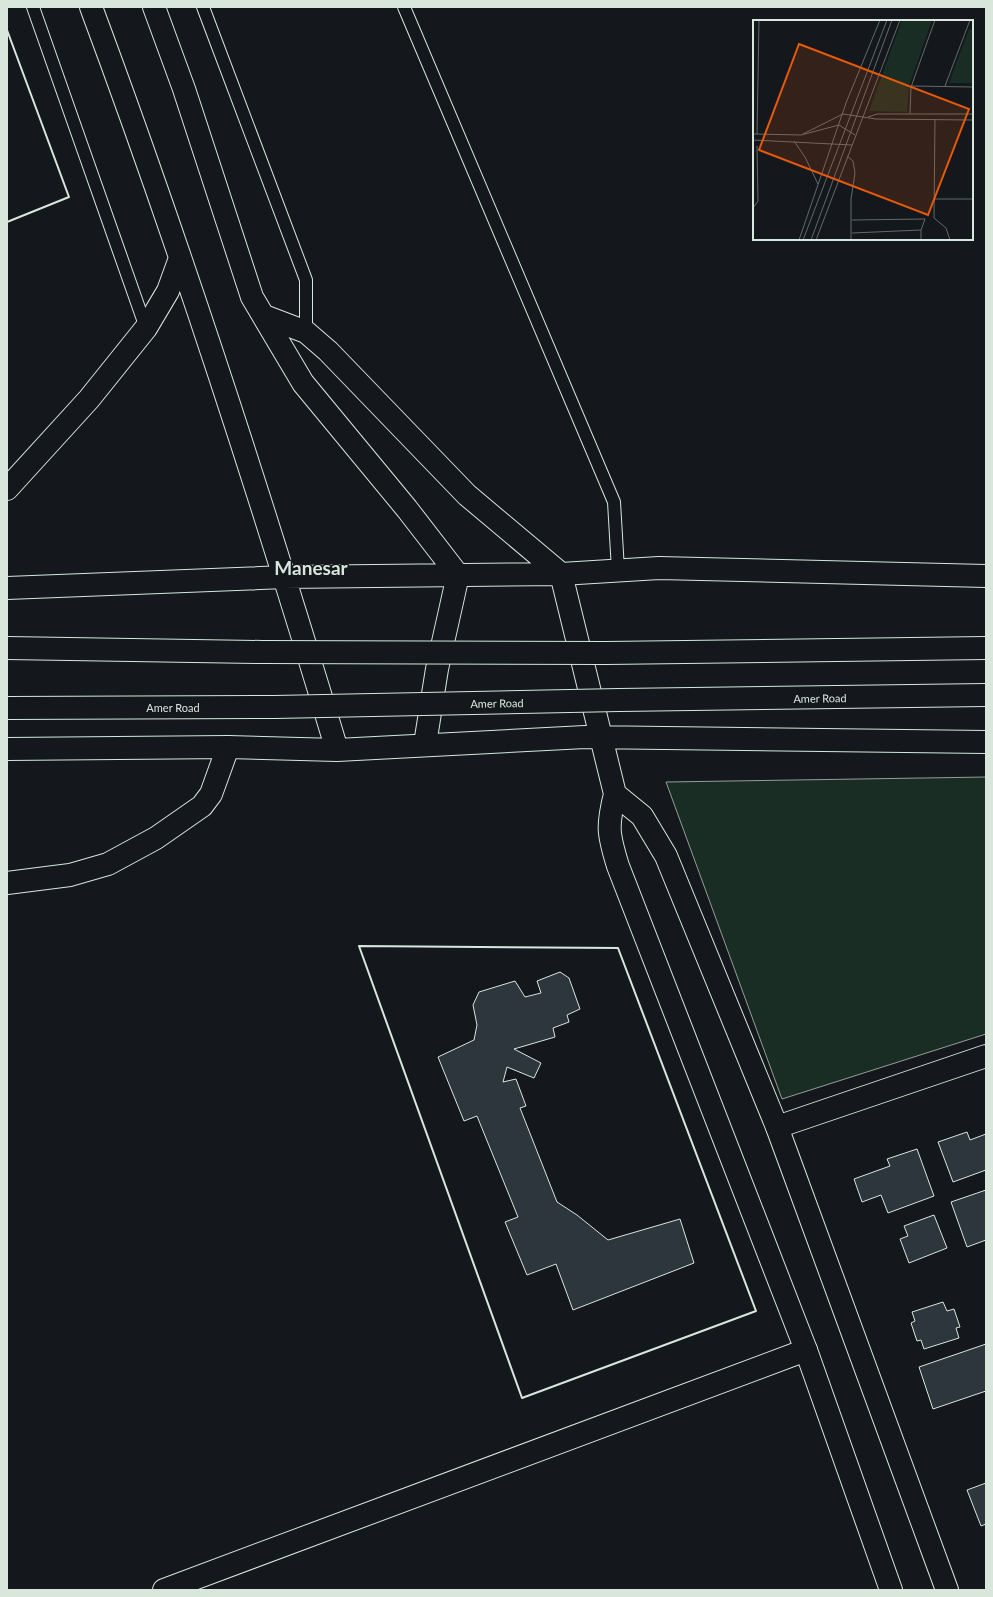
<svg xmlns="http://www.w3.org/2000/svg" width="993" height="1597" font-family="Lato,sans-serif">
	<rect width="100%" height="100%" fill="#14181c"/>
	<path fill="#1a2d24" stroke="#939e99" d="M 986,777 L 986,1034 L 782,1099 L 666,782 Z"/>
	<path fill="#2c363c" stroke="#d8e6dc" d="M 560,972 L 569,978 L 580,1009 L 567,1015 L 569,1022 L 553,1028 L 555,1037 L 514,1049 L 541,1063 L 534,1078 L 507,1067 L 503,1082 L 516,1079 L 526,1106 L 520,1108 L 557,1202 L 577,1215 L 608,1240 L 680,1219 L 694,1263 L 573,1310 L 556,1264 L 527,1275 L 505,1222 L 518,1217 L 477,1116 L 464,1121 L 438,1057 L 474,1040 L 477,1025 L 473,1005 L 479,992 L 515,981 L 525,997 L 541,993 L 537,981 Z
		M 967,1132 L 970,1140 L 986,1134 L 986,1170 L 953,1182 L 938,1142 Z
		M 917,1149 L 934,1196 L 888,1213 L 881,1195 L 862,1202 L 854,1179 L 890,1166 L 887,1159 Z
		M 986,1190 L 986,1240 L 967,1247 L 951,1202 Z
		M 934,1215 L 947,1248 L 909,1263 L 900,1239 L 908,1236 L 904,1226 Z
		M 943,1302 L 947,1311 L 954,1309 L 960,1327 L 956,1328 L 959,1338 L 924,1349 L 921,1340 L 917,1341 L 911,1323 L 915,1321 L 912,1312 Z
		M 986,1344 L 986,1391 L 933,1409 L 919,1367 Z
		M 986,1483 L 986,1524 L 981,1526 L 967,1490 Z"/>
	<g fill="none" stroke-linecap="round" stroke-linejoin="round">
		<defs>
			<path id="lane" d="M 33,7 L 146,328
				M 203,7 L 306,280 L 306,332
				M 404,7 L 614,502 L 618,570"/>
			<path id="street" d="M 7,883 L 70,875 L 108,864 L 156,838 L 202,806 L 211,794 L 228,747
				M 777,1127 L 986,1056
				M 164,1590 L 806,1350"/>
			<path id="secondary" d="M 91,7 C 182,251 262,500 337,750
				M 154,7 L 184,89 L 252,297 L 303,383 L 407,509 L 458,575 L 437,669 L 425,744
				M 264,316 L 306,332 L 328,351 L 467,495 L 561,574 L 615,794 C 607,826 608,834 618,866 L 806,1350 L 891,1590
				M 7,489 L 89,399 L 146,328 L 168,291 L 180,258
				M 7,588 L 285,577 L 561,574 L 659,568 L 986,576
				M 7,749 L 228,747 L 337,750 L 585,737 L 986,742
				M 615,794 L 642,816 L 666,856 L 777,1127 L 947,1590"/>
			<path id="highway" d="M 7,648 L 262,652
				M 606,653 L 986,648
				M 619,700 L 986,695
				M 7,708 L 274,707"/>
		</defs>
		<use href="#lane" stroke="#d8e6dc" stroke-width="14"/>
		<use href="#street" stroke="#d8e6dc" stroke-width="24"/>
		<use href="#secondary" stroke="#d8e6dc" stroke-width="24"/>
		<use href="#highway" stroke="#d8e6dc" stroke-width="24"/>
		<use href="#lane" stroke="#14181c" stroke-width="12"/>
		<use href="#street" stroke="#14181c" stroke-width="22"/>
		<use href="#secondary" stroke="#14181c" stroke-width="22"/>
		<use href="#highway" stroke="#14181c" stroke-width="22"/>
		<defs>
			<path id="highway-bridge" d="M 262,652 L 606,653
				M 274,707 L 619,700"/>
		</defs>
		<use href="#highway-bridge" stroke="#d8e6dc" stroke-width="24" stroke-linecap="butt"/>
		<use href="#highway-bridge" stroke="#14181c" stroke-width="22"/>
		<path stroke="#d8e6dc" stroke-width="2" d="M 7,30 L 69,197 L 7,222
			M 359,946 L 618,948 L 756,1311 L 522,1398 Z"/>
	</g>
	<g text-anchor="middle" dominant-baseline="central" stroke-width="3" stroke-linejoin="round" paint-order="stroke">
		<g font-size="11" fill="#d8e6dc" stroke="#14181c">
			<text transform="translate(820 698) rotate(-1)">Amer Road</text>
			<text transform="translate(497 703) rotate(-1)">Amer Road</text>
			<text x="173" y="707">Amer Road</text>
		</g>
		<g font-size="19" font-weight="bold" fill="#d8e6dc" stroke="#14181c">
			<text x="311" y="567">Manesar</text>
		</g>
	</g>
	<g transform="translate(753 20)">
		<rect width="220" height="220" fill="#14181c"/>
		<path d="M 149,0 L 179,0 L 156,66 L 154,92 L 116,91 ZM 216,9 L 220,10 L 220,63 L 196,63 Z" fill="#1a2d24"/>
		<path fill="none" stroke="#626a69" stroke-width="1" d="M 159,66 L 220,67M 192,66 L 217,0M 157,93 L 158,67 L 182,0M 90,94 L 123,99 L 220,100M 115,97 L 124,94 L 220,94M 182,99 L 181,198 L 193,208 L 197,220M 0,114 L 48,115 L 86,105 L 102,115M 4,114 L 6,0M 50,114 L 90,94M 0,120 L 99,125M 41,121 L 52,137 L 65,164M 94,136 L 100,141 L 102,153 L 98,179 L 98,220M 181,179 L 220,179M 0,188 L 5,181 L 4,126M 99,200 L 172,199 L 168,210M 99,213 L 168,210 L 168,220M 46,220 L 93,83 L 127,0M 50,220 L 134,0M 58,220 L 139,0M 63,220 L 147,0"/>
		<path fill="#e8590c" fill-opacity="0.15" stroke="#e8590c" stroke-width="2" d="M 46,24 L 216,89 L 175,195 L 6,130 Z"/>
		<rect width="220" height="220" fill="none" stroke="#d8e6dc" stroke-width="2"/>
	</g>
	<rect width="993" height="1597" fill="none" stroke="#d8e6dc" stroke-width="16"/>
</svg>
